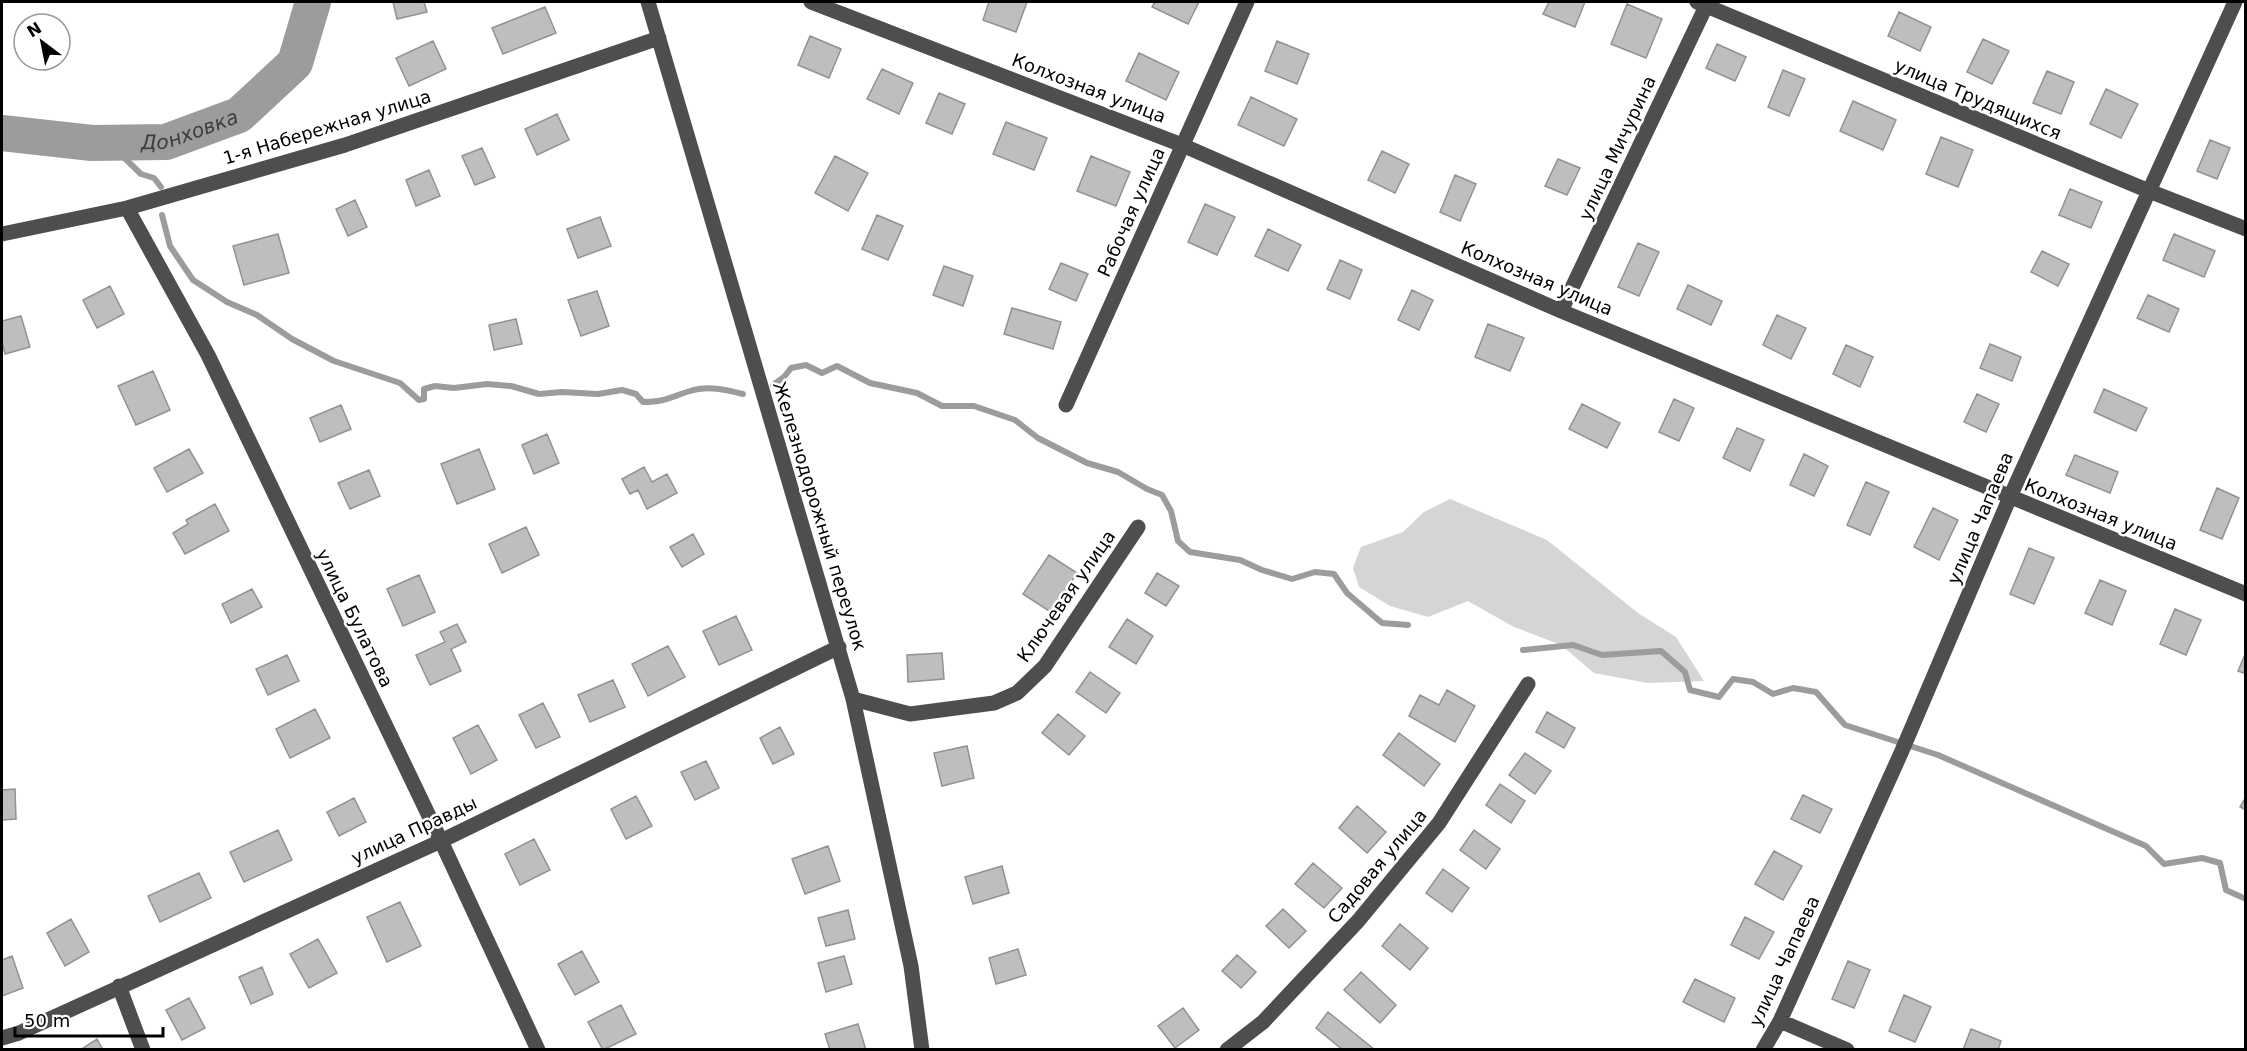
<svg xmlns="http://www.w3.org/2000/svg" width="2247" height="1051" font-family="'DejaVu Sans',sans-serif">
	<rect width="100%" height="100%" fill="#fff"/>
	<path fill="#d5d5d5" d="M 1450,499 L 1547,540 L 1638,613 L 1676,637 L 1704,681 L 1648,683 L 1594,673 L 1561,645 L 1512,626 L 1468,601 L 1428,617 L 1390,606 L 1359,587 L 1353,568 L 1361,547 L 1403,532 L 1424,512 Z"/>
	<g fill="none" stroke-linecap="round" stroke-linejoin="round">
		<path stroke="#9c9c9c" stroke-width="6" d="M 110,144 L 141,174 L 154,178 L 161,187
			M 162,215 L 170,246 L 193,280 L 227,302 L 257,315 L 292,339 L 334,361 L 400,383 L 419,400 L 424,399 L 424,389 L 435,386 L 454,388 L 487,384 L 511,386 L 539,394 L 562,392 L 598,394 L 622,390 L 636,394 L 643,402 C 666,402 670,397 690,391 C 707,385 727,390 743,394
			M 773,385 L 784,377 L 791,368 L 806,365 L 822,373 L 837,366 L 870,383 L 917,393 L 942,406 L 974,406 L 1015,420 L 1038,438 L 1087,463 L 1118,472 L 1147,489 L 1162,495 L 1171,511 L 1178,541 L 1190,552 L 1240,560 L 1262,570 L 1292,579 L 1315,572 L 1334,574 L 1347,593 L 1382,623 L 1408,625
			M 1523,650 L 1573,645 L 1602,655 L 1661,651 L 1685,672 L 1690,690 L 1719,697 L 1733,679 L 1753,682 L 1773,694 L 1793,688 L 1816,692 L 1845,725 L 1938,755 L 2146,846 L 2164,864 L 2202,858 L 2220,863 L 2226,890 L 2246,899"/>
		<path stroke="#9c9c9c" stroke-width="36" id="s1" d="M 2,133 L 92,143 L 166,142 L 239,115 L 295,63 L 313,2"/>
	</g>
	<path fill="#bebebe" stroke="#929292" stroke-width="1.5" d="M 393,2 L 424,2 L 427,12 L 397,19 Z
		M 989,2 L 1027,2 L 1016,32 L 983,20 Z
		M 1155,2 L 1199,2 L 1188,24 L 1152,7 Z
		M 1549,2 L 1585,2 L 1575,27 L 1543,14 Z
		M 1627,4 L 1662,19 L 1646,58 L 1611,44 Z
		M 545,7 L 556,33 L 503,54 L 492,28 Z
		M 1899,12 L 1931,27 L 1920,51 L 1888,36 Z
		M 810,36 L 841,49 L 829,78 L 798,65 Z
		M 1983,39 L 2009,51 L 1992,84 L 1967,72 Z
		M 433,41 L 446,69 L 409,86 L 396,58 Z
		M 1277,41 L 1309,54 L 1297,84 L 1265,71 Z
		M 1717,44 L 1746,57 L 1735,81 L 1706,68 Z
		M 1139,53 L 1179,72 L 1166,100 L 1126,81 Z
		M 882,69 L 913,83 L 899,114 L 867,99 Z
		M 1783,70 L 1805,79 L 1789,116 L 1768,107 Z
		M 2047,71 L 2074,82 L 2061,114 L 2033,103 Z
		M 2106,89 L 2138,104 L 2121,138 L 2090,124 Z
		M 939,93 L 965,104 L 952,134 L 926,123 Z
		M 1251,97 L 1297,119 L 1284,146 L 1238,125 Z
		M 1853,101 L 1896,120 L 1883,150 L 1840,131 Z
		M 557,114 L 569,140 L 537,155 L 525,129 Z
		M 1006,122 L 1047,138 L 1034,170 L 993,154 Z
		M 1941,137 L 1973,150 L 1958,187 L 1926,174 Z
		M 2210,140 L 2230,148 L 2217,179 L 2197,171 Z
		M 482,148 L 495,177 L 475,185 L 462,156 Z
		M 1382,151 L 1409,164 L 1395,193 L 1368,180 Z
		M 835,156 L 868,173 L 848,211 L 815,193 Z
		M 1091,156 L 1130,172 L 1116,206 L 1077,191 Z
		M 1558,159 L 1580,168 L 1567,195 L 1545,186 Z
		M 429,170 L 440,196 L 416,206 L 406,180 Z
		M 1455,175 L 1476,184 L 1460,221 L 1440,212 Z
		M 2070,189 L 2102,202 L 2091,228 L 2059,215 Z
		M 355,200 L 367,227 L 348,236 L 336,209 Z
		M 1205,204 L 1235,217 L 1217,255 L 1188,242 Z
		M 877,215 L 903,226 L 888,260 L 862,249 Z
		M 600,217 L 611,246 L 578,258 L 567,229 Z
		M 1268,229 L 1301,245 L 1288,271 L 1255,256 Z
		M 278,234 L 289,273 L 244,285 L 233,246 Z
		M 2174,234 L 2215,251 L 2204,277 L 2163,260 Z
		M 1638,243 L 1659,252 L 1639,296 L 1618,287 Z
		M 2042,251 L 2069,264 L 2058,286 L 2031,272 Z
		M 1340,260 L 1362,270 L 1350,299 L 1327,289 Z
		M 1061,263 L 1088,274 L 1076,301 L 1049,289 Z
		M 944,266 L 973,276 L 963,306 L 933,295 Z
		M 1688,285 L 1722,301 L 1711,325 L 1677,309 Z
		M 110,286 L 124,314 L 97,328 L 83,300 Z
		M 1412,290 L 1433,300 L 1419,330 L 1398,320 Z
		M 597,291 L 609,326 L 581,336 L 568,300 Z
		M 2148,295 L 2179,309 L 2169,332 L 2137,318 Z
		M 1012,308 L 1061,322 L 1053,349 L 1004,334 Z
		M 1777,315 L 1806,328 L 1791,359 L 1763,345 Z
		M 21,316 L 30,347 L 5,354 L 2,342 L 2,321 Z
		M 516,319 L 522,344 L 494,350 L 489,325 Z
		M 1488,324 L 1524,338 L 1510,371 L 1475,357 Z
		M 1990,344 L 2021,357 L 2012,381 L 1980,368 Z
		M 1846,345 L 1873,357 L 1860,387 L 1833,374 Z
		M 153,371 L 170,410 L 136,425 L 118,386 Z
		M 2104,389 L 2147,408 L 2136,431 L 2094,412 Z
		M 1977,394 L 1999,404 L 1986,432 L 1964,422 Z
		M 1674,399 L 1694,408 L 1679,441 L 1659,432 Z
		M 1582,404 L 1620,423 L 1607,448 L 1569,429 Z
		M 341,405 L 351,429 L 320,442 L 310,418 Z
		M 1737,428 L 1764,440 L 1750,471 L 1723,458 Z
		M 547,434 L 559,463 L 534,474 L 522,445 Z
		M 189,449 L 203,473 L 167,492 L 154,468 Z
		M 479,449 L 495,489 L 457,504 L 441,464 Z
		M 1804,454 L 1828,466 L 1814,496 L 1790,485 Z
		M 2075,455 L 2118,472 L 2110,493 L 2066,475 Z
		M 644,467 L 652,482 L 667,474 L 677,493 L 647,509 L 638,490 L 630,494 L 622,479 Z
		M 369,470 L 380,496 L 350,509 L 338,483 Z
		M 1866,482 L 1889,492 L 1870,535 L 1847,525 Z
		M 2217,488 L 2239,498 L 2222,539 L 2200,530 Z
		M 215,504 L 229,531 L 185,554 L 173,533 L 188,524 L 186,520 Z
		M 1933,508 L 1958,520 L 1939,560 L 1914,547 Z
		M 526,527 L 539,555 L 502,573 L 489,544 Z
		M 693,534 L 704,554 L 682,567 L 670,547 Z
		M 2029,548 L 2054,558 L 2034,604 L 2010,594 Z
		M 1049,555 L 1077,573 L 1052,613 L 1023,594 Z
		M 1157,573 L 1179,586 L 1166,606 L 1145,593 Z
		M 419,575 L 435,612 L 403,626 L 387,589 Z
		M 2100,580 L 2126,591 L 2112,625 L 2085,613 Z
		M 252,589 L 262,607 L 231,623 L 222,604 Z
		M 2175,609 L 2201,620 L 2186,655 L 2160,644 Z
		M 736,616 L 752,650 L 719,665 L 703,631 Z
		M 1127,619 L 1153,636 L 1136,664 L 1109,647 Z
		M 457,624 L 466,642 L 451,649 L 461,671 L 430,685 L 416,655 L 445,642 L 440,632 Z
		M 668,646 L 685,677 L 648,696 L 632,664 Z
		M 2246,652 L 2246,674 L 2238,671 Z
		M 942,653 L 944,679 L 908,682 L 907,655 Z
		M 287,655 L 299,681 L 268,695 L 256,669 Z
		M 1090,672 L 1120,693 L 1106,713 L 1076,692 Z
		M 613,680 L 625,707 L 590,722 L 578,695 Z
		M 1447,690 L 1475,706 L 1455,742 L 1409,716 L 1420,695 L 1439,705 Z
		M 543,703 L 560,737 L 536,748 L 519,715 Z
		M 315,709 L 330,738 L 290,758 L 276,729 Z
		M 1547,712 L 1575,728 L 1564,748 L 1536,732 Z
		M 1058,714 L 1085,736 L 1069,755 L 1042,733 Z
		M 478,725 L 497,760 L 471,774 L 453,738 Z
		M 780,727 L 794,754 L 773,764 L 760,738 Z
		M 1399,733 L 1440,764 L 1424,786 L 1383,755 Z
		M 967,746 L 974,778 L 942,786 L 934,753 Z
		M 1525,753 L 1551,771 L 1535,794 L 1509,775 Z
		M 706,761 L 719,788 L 695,800 L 681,772 Z
		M 1500,784 L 1525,801 L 1511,823 L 1486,805 Z
		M 15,789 L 16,819 L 2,820 L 2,790 Z
		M 1803,795 L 1832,809 L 1820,833 L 1791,819 Z
		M 636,796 L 652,826 L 626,839 L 611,809 Z
		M 2246,797 L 2246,810 L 2240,807 Z
		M 354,798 L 366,822 L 339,836 L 327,812 Z
		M 1357,806 L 1386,832 L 1367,853 L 1339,828 Z
		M 278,830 L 292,860 L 244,882 L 230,852 Z
		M 1474,830 L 1500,849 L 1486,869 L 1460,850 Z
		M 534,839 L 550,870 L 520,885 L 505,854 Z
		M 828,846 L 840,881 L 805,894 L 792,859 Z
		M 1774,851 L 1802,866 L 1783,900 L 1755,884 Z
		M 1313,863 L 1342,888 L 1324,908 L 1295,884 Z
		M 1002,866 L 1009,893 L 973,904 L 965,877 Z
		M 1443,869 L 1469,888 L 1452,912 L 1426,893 Z
		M 199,873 L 211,898 L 160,922 L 148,896 Z
		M 400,902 L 421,946 L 387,962 L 367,917 Z
		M 1283,909 L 1306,931 L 1289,948 L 1266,926 Z
		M 848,910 L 855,939 L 826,946 L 818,918 Z
		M 1745,917 L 1774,932 L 1759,959 L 1731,945 Z
		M 71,919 L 89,952 L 65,966 L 47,933 Z
		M 1400,924 L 1428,948 L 1410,970 L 1382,946 Z
		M 318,939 L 337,973 L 309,988 L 290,954 Z
		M 1018,949 L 1026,975 L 996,984 L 989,958 Z
		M 582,951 L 599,982 L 575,995 L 558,964 Z
		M 1237,955 L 1256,972 L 1241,988 L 1222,971 Z
		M 12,956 L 23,988 L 2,996 L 2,960 Z
		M 844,956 L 852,984 L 826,992 L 818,963 Z
		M 1848,961 L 1870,970 L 1854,1008 L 1832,999 Z
		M 262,967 L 273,994 L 251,1004 L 239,977 Z
		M 1361,972 L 1396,1005 L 1380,1023 L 1344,990 Z
		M 1695,979 L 1735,998 L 1724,1022 L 1683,1002 Z
		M 1904,995 L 1931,1007 L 1915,1042 L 1889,1031 Z
		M 189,998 L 205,1028 L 182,1040 L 166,1010 Z
		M 621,1005 L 636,1034 L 603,1050 L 588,1022 Z
		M 1183,1008 L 1199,1030 L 1175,1048 L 1158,1026 Z
		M 1328,1012 L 1375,1050 L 1343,1050 L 1316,1028 Z
		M 858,1024 L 866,1050 L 830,1050 L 825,1034 Z
		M 1971,1029 L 2001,1041 L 1998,1050 L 1963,1050 Z
		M 97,1039 L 103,1050 L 80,1050 Z"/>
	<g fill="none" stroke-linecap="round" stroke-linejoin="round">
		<path stroke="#4e4e4e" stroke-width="15" d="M 648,2 L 853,699 L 911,966 L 922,1050
			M 811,2 L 1182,145 L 1561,311 L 2246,594
			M 1697,2 L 2149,191 L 2246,229
			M 127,208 L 208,355 L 441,841 L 538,1050
			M 2,234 L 127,208 L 345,145 L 659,38
			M 1561,311 L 1708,2
			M 1066,405 L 1247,2
			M 853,699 L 910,714 L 994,703 L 1017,693 L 1045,666 L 1138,527
			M 119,986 L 143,1050
			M 1780,1021 L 1847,1050
			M 2,1038 L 19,1033 L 441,841 L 839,647
			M 1227,1050 L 1263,1022 L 1358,921 L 1439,823 L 1528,684
			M 1763,1050 L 1780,1021 L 1901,753 L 2010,497 L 2235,2"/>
	</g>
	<g text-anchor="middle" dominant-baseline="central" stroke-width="5" stroke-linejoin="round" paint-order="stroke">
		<g font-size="18" fill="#000" stroke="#fff">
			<text transform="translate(1089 88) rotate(21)">Колхозная улица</text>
			<text transform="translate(1978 99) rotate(23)">улица Трудящихся</text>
			<text transform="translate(327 127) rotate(-17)">1-я Набережная улица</text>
			<text transform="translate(1617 148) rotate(-65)">улица Мичурина</text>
			<text transform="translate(1131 212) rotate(-66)">Рабочая улица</text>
			<text transform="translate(1537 278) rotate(23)">Колхозная улица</text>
			<text transform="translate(2101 514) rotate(22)">Колхозная улица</text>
			<text transform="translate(820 516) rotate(73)">Железнодорожный переулок</text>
			<text transform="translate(1980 518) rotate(-67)">улица Чапаева</text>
			<text transform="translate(1066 596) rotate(-55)">Ключевая улица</text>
			<text transform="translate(355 618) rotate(64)">улица Булатова</text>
			<text transform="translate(414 830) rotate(-25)">улица Правды</text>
			<text transform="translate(1377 866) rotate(-50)">Садовая улица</text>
			<text transform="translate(1784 961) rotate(-65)">улица Чапаева</text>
		</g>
		<g font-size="20" font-style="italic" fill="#3d3d3d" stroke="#fff">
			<text stroke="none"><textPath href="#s1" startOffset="190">Донховка</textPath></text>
		</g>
	</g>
	<rect width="2247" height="1051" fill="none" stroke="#000000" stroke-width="6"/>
	<g transform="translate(42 42) rotate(328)"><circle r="28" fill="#ffffff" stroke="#999999" stroke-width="1.5"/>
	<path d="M0-4.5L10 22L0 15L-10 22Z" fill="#000000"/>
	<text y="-9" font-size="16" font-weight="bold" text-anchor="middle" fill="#000000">N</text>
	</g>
	<path d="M15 1027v9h148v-9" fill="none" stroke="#000000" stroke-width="3"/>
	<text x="24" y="1027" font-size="18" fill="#000000" stroke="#ffffff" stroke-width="4.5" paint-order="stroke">50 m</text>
</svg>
